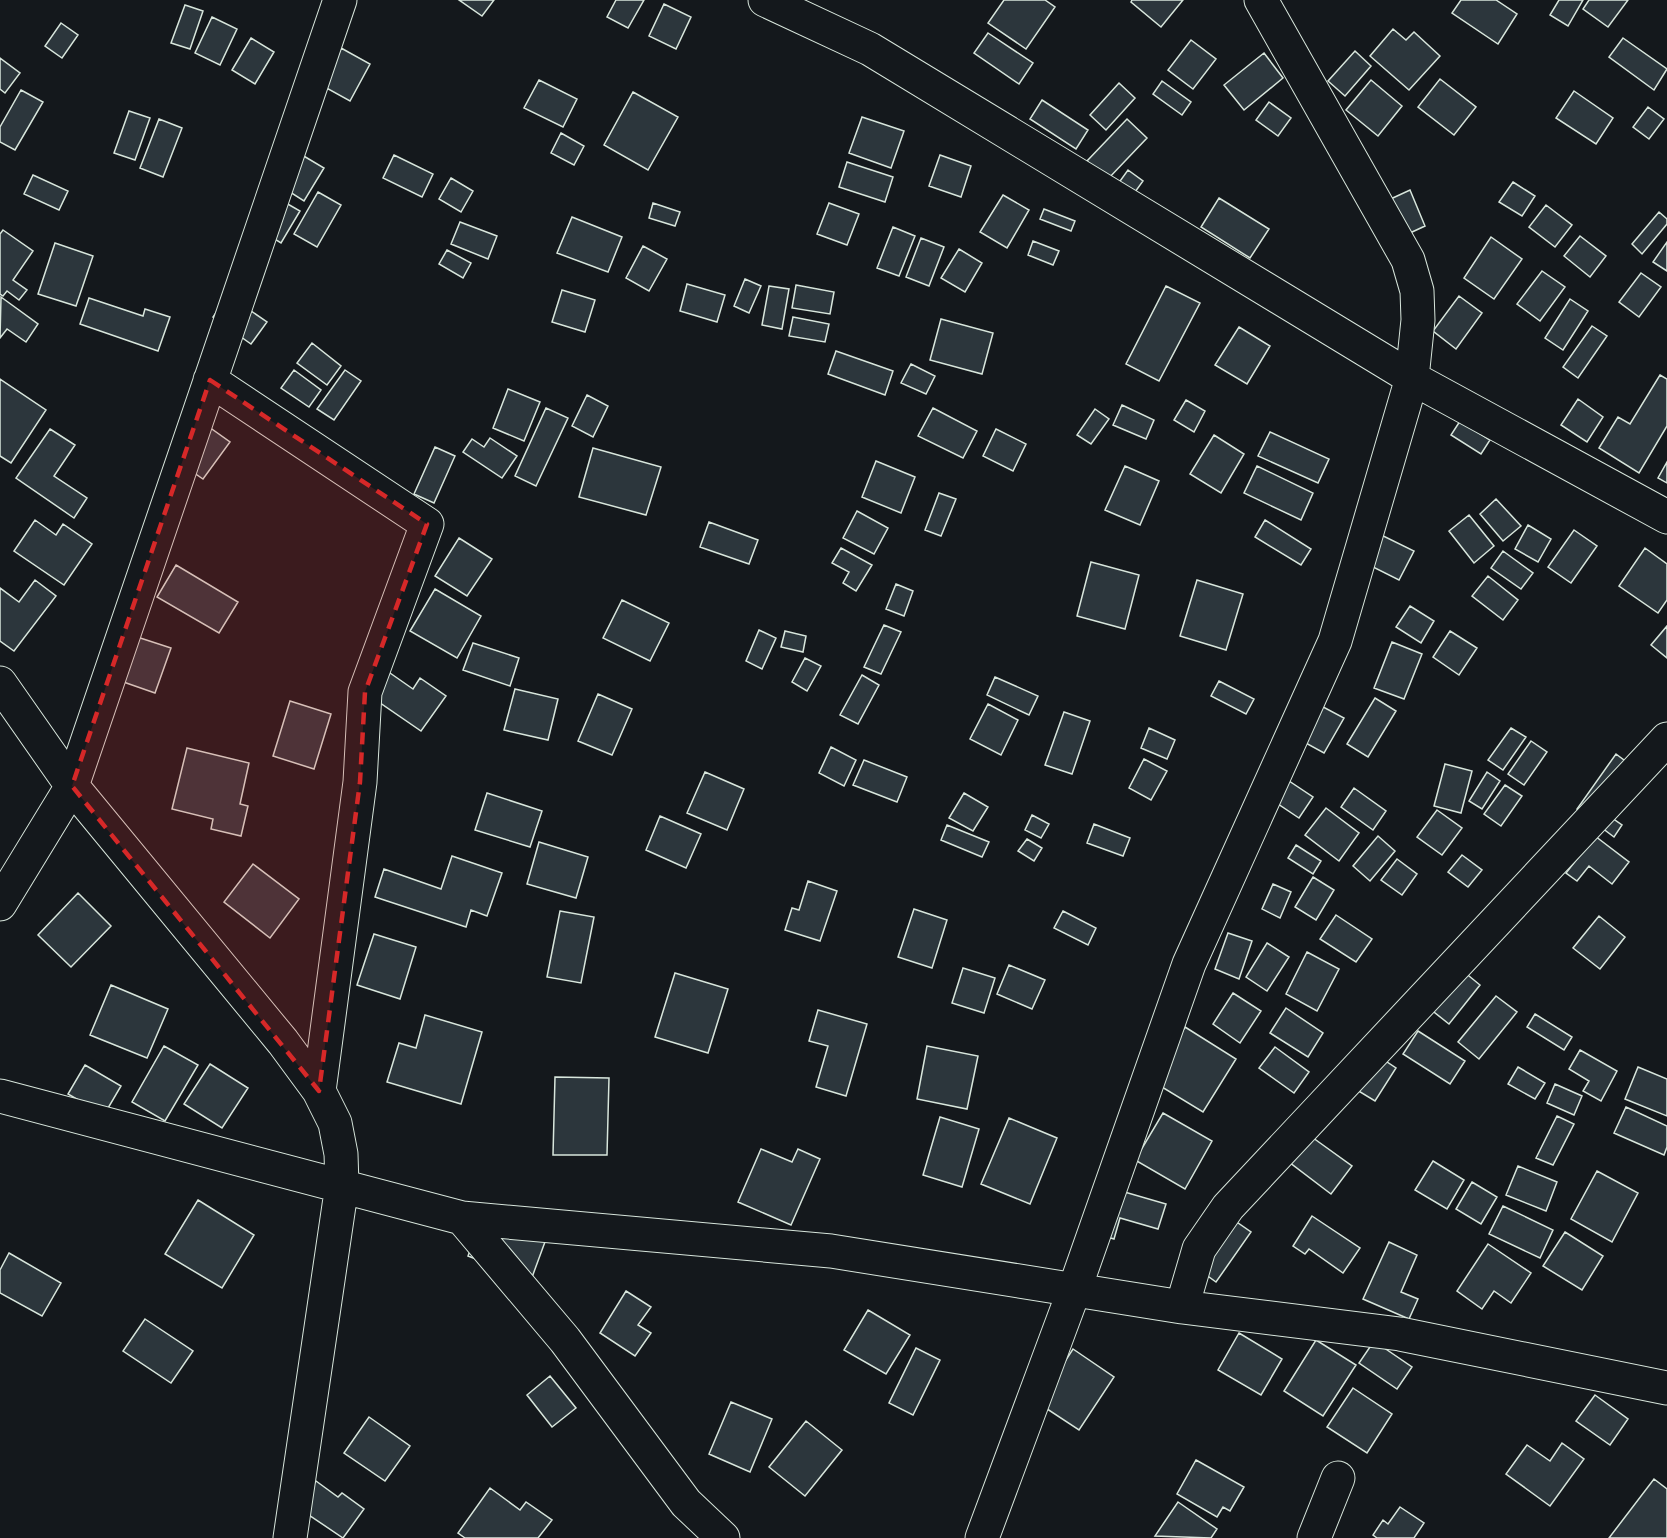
<svg xmlns="http://www.w3.org/2000/svg" width="1667" height="1538" font-family="'Open Sans',sans-serif">
	<rect width="100%" height="100%" fill="#14181c"/>
	<path fill="#2c363c" stroke="#d8e6dc" stroke-width="1.5" d="M 459,0 L 494,0 L 482,16 Z
		M 616,0 L 644,0 L 628,28 L 607,17 Z
		M 1004,0 L 1045,0 L 1055,7 L 1026,49 L 988,23 Z
		M 1132,0 L 1183,0 L 1161,27 L 1131,2 Z
		M 1461,0 L 1496,0 L 1517,14 L 1498,44 L 1452,13 Z
		M 1559,0 L 1583,0 L 1568,26 L 1550,15 Z
		M 1589,0 L 1628,0 L 1608,27 L 1583,9 Z
		M 664,4 L 691,17 L 676,49 L 649,36 Z
		M 185,5 L 203,11 L 190,49 L 171,43 Z
		M 212,17 L 237,29 L 220,65 L 195,53 Z
		M 61,23 L 78,35 L 62,58 L 45,46 Z
		M 1393,29 L 1406,40 L 1414,32 L 1440,56 L 1409,90 L 1370,56 Z
		M 988,33 L 1033,63 L 1019,84 L 974,53 Z
		M 251,38 L 274,52 L 255,84 L 232,70 Z
		M 1623,38 L 1667,69 L 1654,90 L 1609,57 Z
		M 1191,40 L 1216,59 L 1193,89 L 1168,70 Z
		M 341,48 L 370,64 L 350,101 L 321,85 Z
		M 1355,51 L 1371,66 L 1345,96 L 1328,81 Z
		M 1264,53 L 1283,78 L 1244,110 L 1224,85 Z
		M 0,58 L 20,73 L 5,93 L 0,89 Z
		M 1440,79 L 1476,107 L 1454,135 L 1418,107 Z
		M 539,80 L 577,99 L 563,127 L 524,108 Z
		M 1371,80 L 1402,106 L 1378,136 L 1346,110 Z
		M 1162,81 L 1191,102 L 1182,115 L 1153,94 Z
		M 1119,83 L 1135,98 L 1106,130 L 1090,115 Z
		M 21,90 L 43,102 L 15,150 L 0,142 L 0,127 Z
		M 1574,91 L 1613,118 L 1596,144 L 1556,118 Z
		M 633,92 L 678,117 L 648,170 L 604,145 Z
		M 1042,100 L 1088,130 L 1076,149 L 1030,119 Z
		M 1269,102 L 1291,118 L 1278,136 L 1256,120 Z
		M 1648,107 L 1664,119 L 1649,139 L 1633,127 Z
		M 129,111 L 150,118 L 135,160 L 114,153 Z
		M 862,117 L 904,131 L 891,168 L 849,153 Z
		M 159,119 L 182,128 L 163,177 L 140,168 Z
		M 1127,119 L 1147,138 L 1107,180 L 1087,161 Z
		M 561,133 L 584,146 L 574,165 L 551,153 Z
		M 302,155 L 324,168 L 304,201 L 282,187 Z
		M 394,155 L 433,174 L 422,197 L 383,178 Z
		M 940,155 L 971,166 L 961,197 L 929,186 Z
		M 847,162 L 893,177 L 885,202 L 839,187 Z
		M 1128,170 L 1143,181 L 1130,199 L 1115,188 Z
		M 33,175 L 68,191 L 59,210 L 24,194 Z
		M 451,178 L 473,191 L 461,212 L 439,199 Z
		M 1513,182 L 1535,196 L 1522,216 L 1499,202 Z
		M 1410,190 L 1425,226 L 1397,239 L 1382,203 Z
		M 318,192 L 341,205 L 317,247 L 294,234 Z
		M 1003,195 L 1029,210 L 1007,248 L 980,232 Z
		M 1219,198 L 1269,229 L 1250,258 L 1201,227 Z
		M 279,199 L 300,211 L 281,243 L 260,230 Z
		M 653,203 L 680,212 L 675,226 L 649,218 Z
		M 829,203 L 859,214 L 847,245 L 817,234 Z
		M 1546,205 L 1572,225 L 1555,247 L 1529,227 Z
		M 1044,209 L 1075,221 L 1071,231 L 1040,219 Z
		M 1659,212 L 1667,219 L 1667,224 L 1642,254 L 1632,244 Z
		M 572,217 L 622,237 L 608,272 L 557,253 Z
		M 460,222 L 497,236 L 488,259 L 451,244 Z
		M 893,227 L 915,236 L 899,276 L 877,268 Z
		M 3,230 L 33,251 L 13,280 L 27,290 L 19,300 L 7,291 L 3,296 L 0,294 L 0,234 Z
		M 1580,236 L 1606,256 L 1590,277 L 1564,256 Z
		M 1491,237 L 1522,259 L 1494,299 L 1464,278 Z
		M 921,238 L 944,247 L 929,286 L 906,277 Z
		M 1033,241 L 1059,251 L 1053,265 L 1028,255 Z
		M 1667,242 L 1667,271 L 1653,262 Z
		M 55,243 L 93,256 L 76,306 L 38,294 Z
		M 643,246 L 667,259 L 649,291 L 626,278 Z
		M 959,249 L 982,263 L 965,292 L 941,278 Z
		M 447,250 L 471,263 L 463,278 L 439,264 Z
		M 1542,271 L 1565,287 L 1540,321 L 1517,304 Z
		M 1641,273 L 1661,287 L 1639,317 L 1619,302 Z
		M 745,279 L 761,286 L 749,313 L 734,306 Z
		M 687,284 L 725,295 L 717,322 L 680,311 Z
		M 796,285 L 834,292 L 830,314 L 792,308 Z
		M 769,286 L 789,289 L 782,329 L 762,325 Z
		M 1166,286 L 1200,303 L 1159,381 L 1126,364 Z
		M 562,290 L 595,300 L 585,332 L 552,322 Z
		M 228,295 L 267,322 L 251,344 L 213,317 Z
		M 1459,296 L 1482,313 L 1456,349 L 1433,331 Z
		M 1,297 L 38,324 L 26,342 L 7,329 L 0,338 Z
		M 89,298 L 143,316 L 145,309 L 170,317 L 158,351 L 80,324 Z
		M 1570,299 L 1588,311 L 1563,350 L 1545,338 Z
		M 793,317 L 829,324 L 825,342 L 789,336 Z
		M 941,319 L 993,333 L 982,374 L 930,360 Z
		M 1592,326 L 1607,336 L 1578,378 L 1563,367 Z
		M 1239,327 L 1270,346 L 1247,384 L 1215,365 Z
		M 312,343 L 341,366 L 327,385 L 297,363 Z
		M 836,351 L 893,371 L 885,395 L 828,374 Z
		M 911,364 L 935,376 L 926,394 L 901,383 Z
		M 294,370 L 321,390 L 309,407 L 281,388 Z
		M 345,370 L 361,381 L 334,420 L 317,409 Z
		M 1660,375 L 1667,379 L 1667,426 L 1639,473 L 1599,448 L 1618,417 L 1630,424 Z
		M 0,379 L 46,410 L 11,463 L 0,456 Z
		M 508,389 L 540,402 L 524,441 L 493,428 Z
		M 587,395 L 608,406 L 593,437 L 572,426 Z
		M 1578,399 L 1603,417 L 1587,442 L 1561,425 Z
		M 1186,400 L 1205,411 L 1194,432 L 1174,420 Z
		M 1122,405 L 1154,420 L 1146,439 L 1113,425 Z
		M 546,408 L 568,418 L 536,486 L 515,476 Z
		M 933,408 L 977,431 L 963,458 L 918,436 Z
		M 1095,409 L 1109,419 L 1091,444 L 1077,435 Z
		M 195,417 L 230,442 L 203,479 L 168,455 Z
		M 1460,421 L 1490,440 L 1481,454 L 1451,435 Z
		M 50,429 L 75,445 L 54,476 L 87,498 L 74,518 L 16,478 Z
		M 996,429 L 1026,444 L 1013,471 L 983,456 Z
		M 1270,432 L 1329,459 L 1318,483 L 1258,456 Z
		M 1214,435 L 1244,454 L 1221,493 L 1190,474 Z
		M 490,438 L 517,456 L 502,478 L 463,452 L 472,439 L 484,447 Z
		M 435,447 L 455,456 L 434,503 L 414,494 Z
		M 593,448 L 661,467 L 646,515 L 579,497 Z
		M 876,461 L 915,477 L 901,513 L 862,497 Z
		M 1667,462 L 1667,483 L 1658,478 Z
		M 1125,466 L 1159,481 L 1140,525 L 1105,510 Z
		M 1257,466 L 1313,493 L 1301,520 L 1244,493 Z
		M 939,493 L 956,499 L 941,536 L 925,530 Z
		M 1496,499 L 1521,526 L 1503,541 L 1480,514 Z
		M 857,511 L 888,528 L 874,554 L 843,538 Z
		M 1469,515 L 1494,546 L 1474,563 L 1449,531 Z
		M 35,520 L 56,535 L 63,524 L 92,544 L 64,585 L 14,551 Z
		M 1265,520 L 1311,549 L 1301,565 L 1255,537 Z
		M 709,522 L 758,540 L 749,564 L 700,547 Z
		M 1528,525 L 1551,539 L 1538,562 L 1515,549 Z
		M 1367,528 L 1414,551 L 1399,580 L 1353,557 Z
		M 1574,530 L 1597,546 L 1571,583 L 1548,567 Z
		M 459,538 L 492,559 L 467,596 L 435,576 Z
		M 841,548 L 872,565 L 856,591 L 843,583 L 849,572 L 832,563 Z
		M 1645,548 L 1667,564 L 1667,600 L 1658,613 L 1619,586 Z
		M 1503,551 L 1533,573 L 1521,589 L 1491,568 Z
		M 1091,562 L 1139,575 L 1125,629 L 1077,616 Z
		M 176,565 L 238,602 L 219,633 L 157,597 Z
		M 1488,576 L 1518,600 L 1503,620 L 1472,596 Z
		M 35,580 L 56,596 L 14,651 L 0,641 L 0,588 L 19,602 Z
		M 1197,580 L 1243,594 L 1226,650 L 1180,636 Z
		M 896,584 L 913,591 L 904,616 L 886,609 Z
		M 435,589 L 481,616 L 457,658 L 410,631 Z
		M 622,600 L 669,623 L 650,661 L 603,638 Z
		M 1410,606 L 1434,621 L 1421,643 L 1396,627 Z
		M 884,625 L 901,632 L 881,674 L 864,667 Z
		M 1667,626 L 1667,658 L 1651,645 Z
		M 759,630 L 776,638 L 762,669 L 746,661 Z
		M 785,631 L 806,636 L 803,652 L 781,647 Z
		M 1450,631 L 1477,648 L 1459,675 L 1433,657 Z
		M 128,634 L 171,648 L 155,693 L 112,678 Z
		M 1392,642 L 1422,654 L 1404,699 L 1374,688 Z
		M 473,643 L 519,658 L 510,686 L 463,670 Z
		M 805,658 L 821,666 L 807,691 L 792,682 Z
		M 390,673 L 413,689 L 420,678 L 446,696 L 421,731 L 373,698 Z
		M 862,675 L 879,685 L 858,724 L 840,715 Z
		M 995,677 L 1038,696 L 1029,715 L 987,695 Z
		M 1219,681 L 1254,699 L 1246,714 L 1211,696 Z
		M 515,689 L 558,699 L 548,740 L 504,730 Z
		M 598,694 L 632,709 L 612,755 L 578,741 Z
		M 1375,698 L 1396,711 L 1368,757 L 1347,744 Z
		M 1310,700 L 1344,718 L 1324,753 L 1291,735 Z
		M 290,701 L 331,714 L 314,769 L 273,756 Z
		M 988,704 L 1018,720 L 1001,755 L 970,739 Z
		M 1064,712 L 1090,721 L 1072,774 L 1045,765 Z
		M 1149,728 L 1175,740 L 1167,759 L 1141,748 Z
		M 1511,728 L 1526,737 L 1503,770 L 1488,760 Z
		M 1531,741 L 1547,752 L 1524,785 L 1508,774 Z
		M 831,747 L 856,760 L 844,786 L 819,773 Z
		M 187,748 L 249,763 L 240,804 L 248,806 L 241,836 L 211,829 L 213,819 L 172,809 Z
		M 1616,754 L 1636,769 L 1605,813 L 1622,825 L 1614,837 L 1577,809 Z
		M 1144,759 L 1167,771 L 1151,800 L 1129,788 Z
		M 864,760 L 907,777 L 897,802 L 853,785 Z
		M 1445,764 L 1472,771 L 1461,813 L 1434,806 Z
		M 705,772 L 744,789 L 727,830 L 687,813 Z
		M 1487,772 L 1500,781 L 1482,809 L 1469,801 Z
		M 1277,773 L 1313,797 L 1299,818 L 1263,794 Z
		M 1505,785 L 1522,796 L 1501,826 L 1484,814 Z
		M 1354,788 L 1386,811 L 1373,830 L 1341,807 Z
		M 487,793 L 542,811 L 530,847 L 475,830 Z
		M 964,793 L 988,807 L 973,831 L 949,818 Z
		M 1326,808 L 1359,833 L 1339,861 L 1305,835 Z
		M 1437,810 L 1462,828 L 1442,855 L 1417,837 Z
		M 1032,815 L 1049,824 L 1041,838 L 1025,830 Z
		M 660,816 L 701,834 L 686,868 L 646,850 Z
		M 1094,824 L 1130,838 L 1123,856 L 1087,843 Z
		M 947,825 L 989,842 L 982,857 L 941,840 Z
		M 1378,836 L 1395,851 L 1370,881 L 1353,866 Z
		M 1595,836 L 1629,862 L 1612,884 L 1589,866 L 1577,881 L 1566,873 Z
		M 1027,839 L 1042,848 L 1034,861 L 1018,851 Z
		M 539,842 L 588,857 L 576,898 L 527,884 Z
		M 1296,845 L 1321,861 L 1313,874 L 1288,858 Z
		M 1462,855 L 1482,870 L 1468,887 L 1448,872 Z
		M 452,856 L 502,873 L 487,916 L 471,910 L 466,927 L 375,897 L 384,869 L 441,889 Z
		M 1397,859 L 1417,874 L 1402,895 L 1381,880 Z
		M 253,864 L 299,899 L 270,938 L 224,902 Z
		M 1313,877 L 1334,890 L 1316,920 L 1295,907 Z
		M 808,881 L 837,891 L 820,941 L 785,930 L 792,908 L 799,910 Z
		M 1273,884 L 1291,892 L 1280,918 L 1262,909 Z
		M 78,893 L 111,926 L 71,967 L 38,935 Z
		M 914,909 L 947,920 L 932,968 L 898,957 Z
		M 560,911 L 594,917 L 581,983 L 547,977 Z
		M 1063,911 L 1096,928 L 1088,945 L 1054,928 Z
		M 1336,915 L 1372,939 L 1356,962 L 1320,939 Z
		M 1599,916 L 1625,937 L 1600,969 L 1573,948 Z
		M 1228,933 L 1252,941 L 1239,979 L 1215,969 Z
		M 374,934 L 416,947 L 400,999 L 357,985 Z
		M 1267,943 L 1289,957 L 1267,991 L 1246,977 Z
		M 1307,952 L 1339,969 L 1317,1011 L 1286,994 Z
		M 1452,962 L 1480,985 L 1449,1024 L 1420,1001 Z
		M 1009,965 L 1045,980 L 1032,1009 L 997,994 Z
		M 963,968 L 995,978 L 984,1013 L 952,1003 Z
		M 675,973 L 728,989 L 708,1053 L 655,1037 Z
		M 111,985 L 168,1009 L 147,1058 L 90,1035 Z
		M 1233,993 L 1261,1011 L 1240,1043 L 1213,1024 Z
		M 1496,996 L 1517,1012 L 1479,1059 L 1458,1042 Z
		M 1286,1008 L 1323,1033 L 1308,1057 L 1270,1033 Z
		M 818,1010 L 867,1024 L 846,1096 L 816,1087 L 828,1046 L 809,1041 Z
		M 1535,1014 L 1572,1037 L 1564,1050 L 1527,1027 Z
		M 425,1015 L 482,1032 L 461,1104 L 387,1082 L 399,1043 L 416,1048 Z
		M 1185,1027 L 1236,1059 L 1203,1112 L 1152,1081 Z
		M 1418,1031 L 1465,1061 L 1450,1084 L 1403,1054 Z
		M 164,1046 L 198,1065 L 165,1121 L 132,1102 Z
		M 927,1046 L 978,1056 L 967,1109 L 917,1099 Z
		M 1275,1047 L 1309,1072 L 1294,1093 L 1259,1068 Z
		M 1369,1050 L 1396,1068 L 1375,1101 L 1347,1084 Z
		M 1580,1050 L 1617,1071 L 1601,1101 L 1583,1091 L 1589,1081 L 1569,1069 Z
		M 210,1064 L 248,1088 L 222,1128 L 184,1104 Z
		M 85,1065 L 121,1086 L 104,1115 L 68,1094 Z
		M 1518,1067 L 1545,1083 L 1535,1099 L 1508,1084 Z
		M 1638,1067 L 1667,1079 L 1667,1116 L 1625,1099 Z
		M 555,1077 L 609,1078 L 607,1155 L 553,1155 Z
		M 1555,1084 L 1582,1096 L 1574,1115 L 1547,1103 Z
		M 1626,1107 L 1667,1126 L 1667,1147 L 1664,1155 L 1614,1133 Z
		M 1163,1113 L 1212,1141 L 1185,1189 L 1135,1160 Z
		M 1557,1116 L 1574,1124 L 1553,1165 L 1536,1158 Z
		M 940,1117 L 979,1129 L 962,1187 L 923,1175 Z
		M 1009,1118 L 1057,1138 L 1030,1204 L 981,1184 Z
		M 1309,1135 L 1352,1166 L 1331,1194 L 1289,1162 Z
		M 761,1149 L 792,1162 L 798,1149 L 820,1159 L 791,1225 L 738,1202 Z
		M 1433,1161 L 1464,1180 L 1447,1209 L 1415,1190 Z
		M 1518,1166 L 1557,1182 L 1546,1211 L 1506,1195 Z
		M 1597,1171 L 1638,1193 L 1612,1242 L 1571,1219 Z
		M 1472,1182 L 1497,1197 L 1481,1224 L 1456,1209 Z
		M 1097,1184 L 1166,1204 L 1158,1229 L 1120,1218 L 1114,1239 L 1084,1230 Z
		M 198,1200 L 254,1235 L 222,1288 L 165,1254 Z
		M 1503,1206 L 1553,1230 L 1540,1258 L 1489,1234 Z
		M 486,1207 L 549,1231 L 531,1280 L 468,1256 Z
		M 1215,1207 L 1251,1232 L 1216,1282 L 1180,1256 Z
		M 1312,1216 L 1360,1248 L 1343,1273 L 1309,1249 L 1305,1254 L 1293,1246 Z
		M 1565,1232 L 1603,1256 L 1582,1290 L 1543,1266 Z
		M 1389,1242 L 1417,1255 L 1401,1292 L 1418,1299 L 1409,1319 L 1363,1299 Z
		M 1488,1244 L 1531,1273 L 1511,1303 L 1494,1291 L 1482,1309 L 1457,1291 Z
		M 9,1253 L 61,1283 L 42,1316 L 0,1293 L 0,1270 Z
		M 626,1291 L 651,1307 L 638,1325 L 651,1333 L 635,1356 L 600,1333 Z
		M 868,1310 L 910,1335 L 886,1374 L 844,1350 Z
		M 145,1319 L 193,1351 L 171,1383 L 123,1351 Z
		M 1239,1333 L 1282,1359 L 1261,1395 L 1218,1370 Z
		M 1316,1340 L 1356,1365 L 1323,1416 L 1284,1391 Z
		M 1374,1341 L 1412,1367 L 1397,1389 L 1359,1363 Z
		M 916,1348 L 940,1360 L 913,1415 L 889,1403 Z
		M 1073,1349 L 1114,1377 L 1079,1430 L 1038,1403 Z
		M 550,1376 L 576,1408 L 552,1427 L 527,1395 Z
		M 1353,1388 L 1392,1414 L 1367,1453 L 1327,1427 Z
		M 1595,1395 L 1628,1419 L 1610,1445 L 1576,1421 Z
		M 731,1402 L 772,1419 L 750,1472 L 709,1454 Z
		M 369,1417 L 410,1446 L 385,1481 L 344,1453 Z
		M 806,1421 L 842,1450 L 805,1496 L 769,1467 Z
		M 1562,1443 L 1584,1459 L 1550,1506 L 1506,1474 L 1527,1445 L 1550,1461 Z
		M 1196,1460 L 1244,1487 L 1230,1511 L 1223,1507 L 1217,1517 L 1177,1494 Z
		M 1654,1479 L 1667,1489 L 1667,1538 L 1609,1538 Z
		M 316,1481 L 338,1497 L 342,1493 L 364,1509 L 343,1538 L 297,1507 Z
		M 490,1488 L 520,1510 L 526,1502 L 552,1520 L 538,1538 L 465,1538 L 458,1533 Z
		M 1178,1502 L 1217,1529 L 1211,1538 L 1155,1536 Z
		M 1400,1507 L 1424,1523 L 1414,1538 L 1377,1538 L 1373,1535 L 1383,1520 L 1388,1524 Z"/>
	<g fill="none" stroke-linecap="round" stroke-linejoin="round">
		<defs>
			<path id="minor" d="M 765,0 L 870,49 L 1412,378 L 1667,517
				M 210,380 L 427,524 L 365,692 L 360,782 L 319,1091
				M 0,683 L 72,786 L 283,1042 L 319,1091 L 335,1123 L 341,1154 L 342,1185 L 290,1538
				M 0,904 L 72,786 L 340,0
				M 0,1096 L 462,1218 L 565,1340 L 686,1503 L 723,1538
				M 462,1218 L 831,1251 L 1182,1307 L 1400,1334 L 1667,1388
				M 1182,1307 L 1199,1249 L 1228,1207 L 1667,739
				M 982,1538 L 1075,1288 L 1189,964 L 1335,641 L 1412,378 L 1418,320 L 1417,291 L 1408,260 L 1261,0
				M 1314,1538 L 1338,1478"/>
		</defs>
		<use href="#minor" stroke="#d8e6dc" stroke-width="35"/>
		<use href="#minor" stroke="#14181c" stroke-width="33"/>
	</g>
	<path fill="#d62828" fill-opacity="0.2" stroke="#d62828" stroke-width="4.5" stroke-dasharray="12 8" stroke-linejoin="round" d="M 210,380 L 427,524 L 365,692 L 360,782 L 319,1091 L 72,786 Z"/>
</svg>
